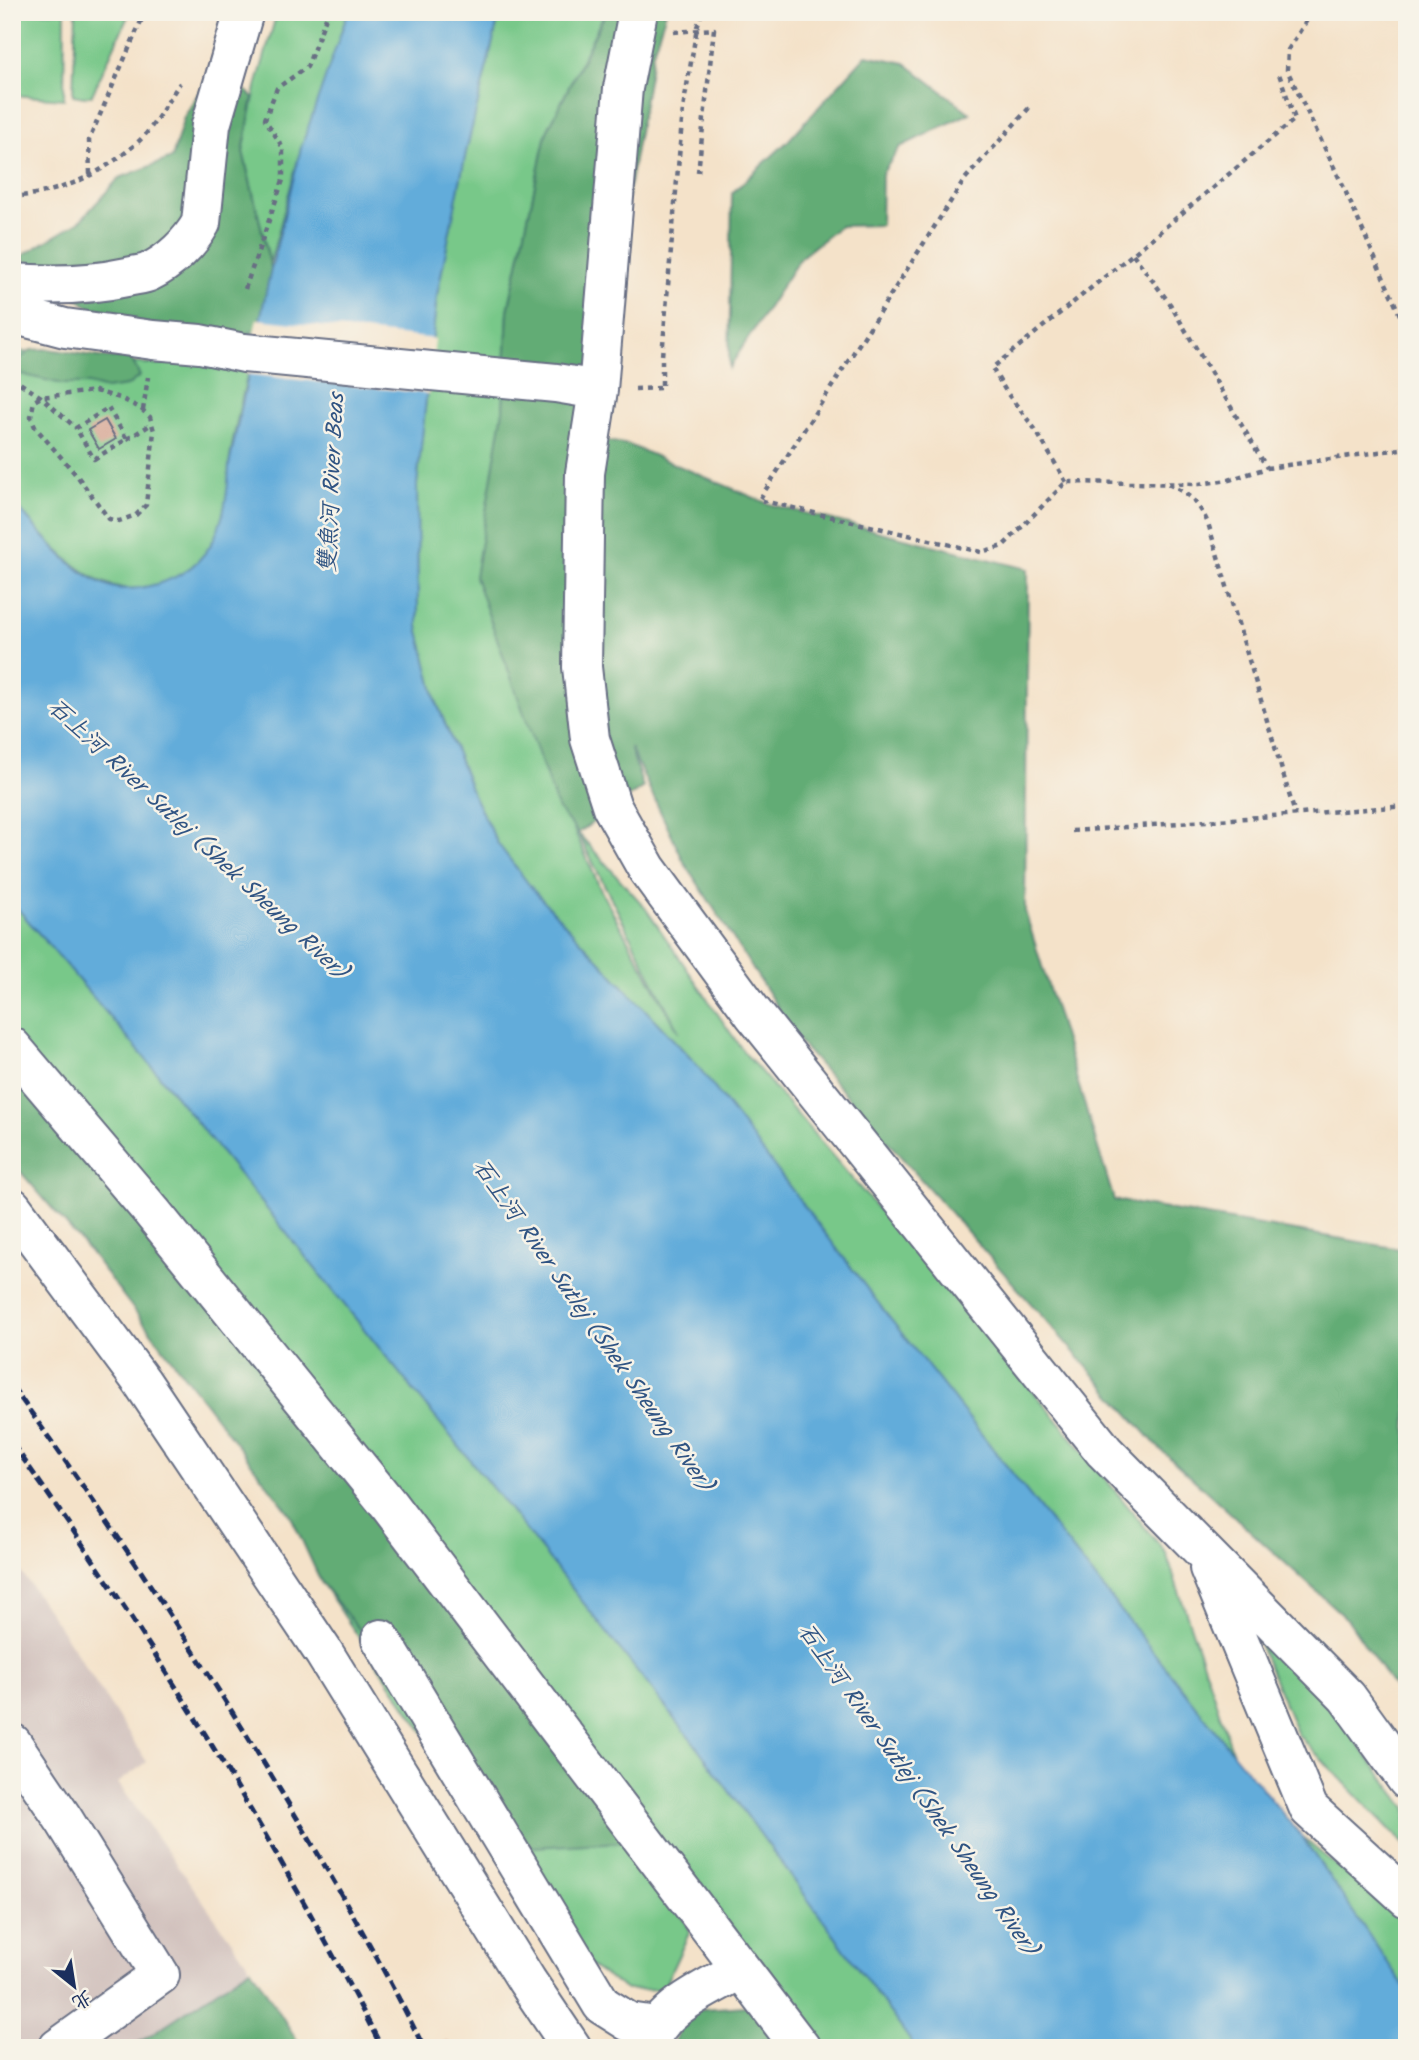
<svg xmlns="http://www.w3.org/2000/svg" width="1419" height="2060" font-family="Kalam,'LXGW WenKai TC',sans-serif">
	<rect width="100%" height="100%" fill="#f7f3e8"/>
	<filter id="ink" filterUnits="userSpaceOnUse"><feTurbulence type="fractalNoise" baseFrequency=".0143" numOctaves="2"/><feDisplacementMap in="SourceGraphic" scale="14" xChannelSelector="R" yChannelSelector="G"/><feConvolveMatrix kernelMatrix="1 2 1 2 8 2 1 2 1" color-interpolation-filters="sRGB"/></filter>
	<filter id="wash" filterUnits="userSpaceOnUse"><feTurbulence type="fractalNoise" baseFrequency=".00686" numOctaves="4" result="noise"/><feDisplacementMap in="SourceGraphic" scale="28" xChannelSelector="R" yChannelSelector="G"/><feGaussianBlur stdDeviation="1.57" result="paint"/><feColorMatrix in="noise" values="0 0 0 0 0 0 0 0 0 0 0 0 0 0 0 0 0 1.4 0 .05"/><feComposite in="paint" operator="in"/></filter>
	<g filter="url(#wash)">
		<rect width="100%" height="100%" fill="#f4e2c9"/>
		<path fill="#d0c0bc" d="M 12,1559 L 58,1625 L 147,1762 L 118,1783 L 251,1968 L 131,2048 L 12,2048 Z"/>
		<path fill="#78c889" stroke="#4a7c74" stroke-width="2" d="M 12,12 L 65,12 L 64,99 L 12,95 Z
			M 76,12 L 130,12 L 92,95 L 84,97 L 73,95 Z
			M 277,12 L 349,12 L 301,148 L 270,263 L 243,152 L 256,87 Z
			M 500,12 L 605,12 L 546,134 L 508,311 L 503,410 L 573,827 L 603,895 L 679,1032 L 578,833 L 644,906 L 743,1051 L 1046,1406 L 1166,1553 L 1233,1753 L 888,1316 L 696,1064 L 534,891 L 498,844 L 474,797 L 436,700 L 418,627 L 417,485 L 437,295 L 466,152 Z
			M 258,330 C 248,375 235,420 229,465 C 228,476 229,487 228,497 C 225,510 220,525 215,538 C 207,557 192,568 174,578 C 105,616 53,546 12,501 L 12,349 L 32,354 L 160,365 L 210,346 L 212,342 Z
			M 12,902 L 145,1058 L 495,1491 L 695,1744 L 916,2048 L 828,2048 L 12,1038 Z
			M 321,1582 L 536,1831 L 645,1841 L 690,1931 L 663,1989 L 627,1990 L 576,1956 Z
			M 1245,1611 L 1330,1707 L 1407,1809 L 1407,1847 L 1298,1735 Z
			M 1302,1837 L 1407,1925 L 1407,1991 Z"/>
		<path fill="#62ac75" stroke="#3e6e6a" stroke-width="2" d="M 606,12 L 666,12 L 653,52 L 598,365 L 596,439 L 629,445 L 769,504 L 1028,569 L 1025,911 L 1114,1200 L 1407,1250 L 1407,1707 L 1348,1620 L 1159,1448 L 801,1044 L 684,862 L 630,747 L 643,787 L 578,833 L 558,809 L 475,577 L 503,410 L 508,311 L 546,134 Z
			M 866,55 L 905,63 L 970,113 L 900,147 L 882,174 L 881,225 L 840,226 L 800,258 L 729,368 L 732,193 L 788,141 Z
			M 216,65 L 253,97 L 243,152 L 271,269 L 258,330 L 212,342 L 138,342 L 20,257 L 80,221 L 119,178 L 172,158 L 184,117 Z
			M 48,349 C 76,352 104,360 131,358 L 140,376 L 127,386 L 106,389 L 88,384 L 62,384 L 20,374 L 17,361 L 31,350 Z
			M 12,1038 L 660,1840 L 532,1847 L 321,1582 L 290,1514 L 89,1251 L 12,1162 Z
			M 251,1968 L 302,2048 L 131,2048 Z
			M 791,2003 L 826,2048 L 671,2048 L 688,2010 Z"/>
		<path fill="#62acda" stroke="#3e6e9c" stroke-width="2" d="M 348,12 L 500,12 L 466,152 L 437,295 L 417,485 L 418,627 L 436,701 L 474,797 L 498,844 L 534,891 L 696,1064 L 888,1316 L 1233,1753 L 1302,1837 L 1407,1991 L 1407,2048 L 916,2048 L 695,1744 L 495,1491 L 145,1058 L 12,902 L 12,501 C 40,531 69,572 109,586 C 123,591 143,588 157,584 C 215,567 227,520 229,465 L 271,269 L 301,148 Z"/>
		<path fill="#f4e2c9" d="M 257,319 L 435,339 L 429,394 L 245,374 Z"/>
		<g id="blocks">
			<path fill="#d29c89" d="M 105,420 L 116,439 L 99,449 L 88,430 Z
				M 447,2041 L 451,2048 L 436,2048 Z"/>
		</g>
	</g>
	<g filter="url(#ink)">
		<use href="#blocks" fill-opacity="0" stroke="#676e83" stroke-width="2"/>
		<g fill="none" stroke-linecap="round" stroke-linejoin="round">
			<defs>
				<path id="minor" d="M 638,12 L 623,88 L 598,390 L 585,473 L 582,667 L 590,739 L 612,807 L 647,869 L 753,1013 L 1104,1451 L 1347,1697 L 1407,1780
					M 12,283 C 51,286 90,285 127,277 C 134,275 143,275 149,272 C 170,262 190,243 201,223 L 211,125 L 244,12
					M 12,314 L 65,328 L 153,340 L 200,344 L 244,353 L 556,383 L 598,390
					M 12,1047 L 152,1212 L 388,1504 L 801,2048
					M 12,1207 L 142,1382 L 324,1653 L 527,1981 L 572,2048
					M 1209,1568 L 1309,1809 L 1407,1898
					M 381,1639 L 602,2005 L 629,2022 L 656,2026
					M 12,1743 L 64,1820 L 160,1975 L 58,2048
					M 648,2048 C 658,2007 708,1989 741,1969"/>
			</defs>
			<use href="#minor" stroke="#676e83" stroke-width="42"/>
			<path stroke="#676e83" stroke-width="4.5" stroke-dasharray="5 5" stroke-linecap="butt" d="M 1312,12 L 1288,50 L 1287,70 L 1344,188 L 1407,331
				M 674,32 L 714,29 L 698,172
				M 1029,108 L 965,179 L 759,500 L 981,552 L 1003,546 L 1066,482 L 1199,484 L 1229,480 L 1267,468 L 1407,448
				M 90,174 L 89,140 L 145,12
				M 12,197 C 62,193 101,175 139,141 C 155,126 167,101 180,83
				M 1133,254 L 1170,304 L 1267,468
				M 245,289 L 283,180 L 283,148 L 265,119 L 277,88 L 307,67 L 328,12
				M 12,378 L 41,397 L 76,428
				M 635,389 L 662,388 L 662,356 L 683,109 L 697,27 L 702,12
				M 95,391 L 120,398 L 140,408 L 150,417 L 154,431 L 146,505 L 136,515 L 119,521 L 109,519 L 78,477 L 35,427 L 31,417 L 34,401 L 41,397 Z
				M 108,408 L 127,439 L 94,459 L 76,428 Z
				M 143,410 L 148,377
				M 127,439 L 152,424
				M 1066,482 L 1035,429 L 1007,393 L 992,368 L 1133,254 L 1295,119 L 1279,74
				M 1168,484 C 1190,495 1197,500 1208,523 L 1295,814
				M 1072,831 L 1407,806"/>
			<use href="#minor" stroke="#fff" stroke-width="38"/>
			<path stroke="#1b2f5e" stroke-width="5" stroke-dasharray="10 5" stroke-linecap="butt" d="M 12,1386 C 130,1550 241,1718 341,1894 C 370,1945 398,1995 424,2048
				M 12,1443 C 149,1635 274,1838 382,2048"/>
		</g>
	</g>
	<g text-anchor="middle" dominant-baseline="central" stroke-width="5" stroke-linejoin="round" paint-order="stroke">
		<g font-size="23" font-style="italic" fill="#305483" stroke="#f7f3e8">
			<text transform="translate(333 483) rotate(-87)">雙魚河 River Beas</text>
			<text transform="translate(197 840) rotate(43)">石上河 River Sutlej (Shek Sheung River)</text>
			<text transform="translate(592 1326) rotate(55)">石上河 River Sutlej (Shek Sheung River)</text>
			<text transform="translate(917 1790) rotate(55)">石上河 River Sutlej (Shek Sheung River)</text>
		</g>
	</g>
	<rect width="1419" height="2060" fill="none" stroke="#f7f3e8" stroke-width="42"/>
	<g transform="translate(74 1986) rotate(150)" stroke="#f7f3e8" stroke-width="5" paint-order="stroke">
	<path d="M0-5L12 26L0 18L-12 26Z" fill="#1b2f5e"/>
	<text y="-10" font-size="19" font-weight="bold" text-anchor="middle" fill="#1b2f5e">北</text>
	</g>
</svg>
